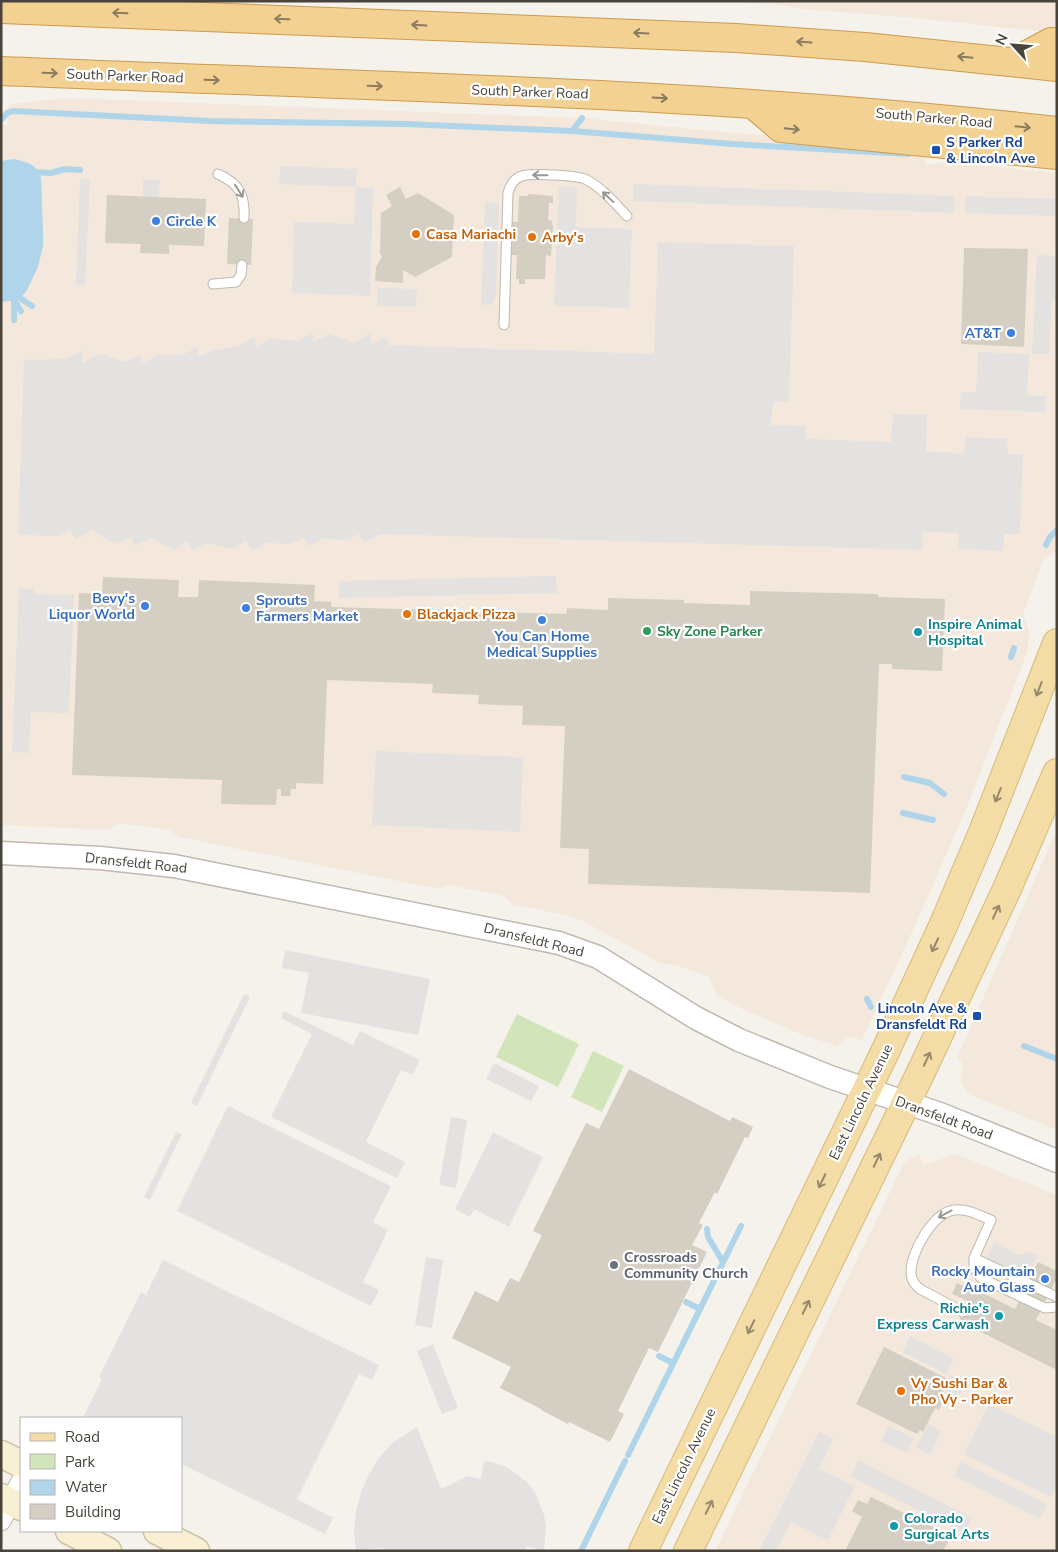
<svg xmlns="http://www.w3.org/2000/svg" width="1058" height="1552" font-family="'Nunito Sans',sans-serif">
	<rect width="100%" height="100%" fill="#f5f2ec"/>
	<path fill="#f3e8db" d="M 720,1 L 1057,1 L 1057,33 L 915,18 L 799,9 L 784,5 Z
		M 66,98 L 582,118 L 734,133 L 927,147 L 925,165 L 953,162 L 1057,173 L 1057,551 L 1043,560 L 1023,615 L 1029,632 L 1028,650 L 967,807 L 913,930 L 862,1040 L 846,1037 L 837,1046 L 803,1035 L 746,1011 L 717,996 L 709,977 L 678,966 L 660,963 L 583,921 L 569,916 L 512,904 L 505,897 L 500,895 L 448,885 L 442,888 L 433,888 L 179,837 L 171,831 L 164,829 L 125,824 L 118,824 L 109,830 L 1,825 L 1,124 L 7,125 L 9,104 Z
		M 1057,829 L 1057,1130 L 970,1095 L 961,1083 L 961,1078 L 963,1072 L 961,1061 L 957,1058 Z
		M 919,1154 L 924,1165 L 956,1154 L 1057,1195 L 1057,1551 L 715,1551 L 903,1165 L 906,1161 Z"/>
	<path fill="#d2e4ba" d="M 517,1014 L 579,1044 L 558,1087 L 496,1057 Z
		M 593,1051 L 624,1066 L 602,1112 L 571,1097 Z"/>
	<path fill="#e4e2e0" d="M 281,166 L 357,169 L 356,187 L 373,188 L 370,296 L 292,293 L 294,222 L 354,224 L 356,187 L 279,184 Z
		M 80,179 L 90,179 L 85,285 L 76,285 Z
		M 143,180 L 160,180 L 159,197 L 143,197 Z
		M 633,184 L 955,196 L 954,213 L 633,201 Z
		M 559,187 L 577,187 L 576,227 L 632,229 L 629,308 L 554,306 Z
		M 965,196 L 1057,199 L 1057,216 L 965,213 Z
		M 485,203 L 499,203 L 496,297 L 492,304 L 481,305 Z
		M 658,242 L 794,246 L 789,402 L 776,401 L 773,403 L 771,425 L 806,426 L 806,439 L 891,442 L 893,414 L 927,415 L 926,452 L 964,453 L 966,437 L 1007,439 L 1008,454 L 1023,455 L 1020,534 L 1004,534 L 1003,551 L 959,549 L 958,533 L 923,532 L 922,550 L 380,534 L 364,543 L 359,534 L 348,540 L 323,539 L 308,546 L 304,537 L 290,544 L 265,543 L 253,551 L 246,541 L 232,549 L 207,543 L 193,550 L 187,541 L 174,550 L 150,538 L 135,546 L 131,537 L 117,544 L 92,530 L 76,539 L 70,530 L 60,536 L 18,535 L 24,360 L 66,359 L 82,351 L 82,363 L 100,354 L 124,362 L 141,354 L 141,364 L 158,355 L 182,355 L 198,347 L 198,357 L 214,350 L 238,346 L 255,337 L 255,347 L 272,338 L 297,341 L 313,333 L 313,342 L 330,334 L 354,343 L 371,333 L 371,344 L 387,337 L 388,345 L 654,354 Z
		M 1037,255 L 1057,256 L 1057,299 L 1052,300 L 1049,354 L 1032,354 Z
		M 377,288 L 417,289 L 416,307 L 377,306 Z
		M 978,352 L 1029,354 L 1027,395 L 1046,396 L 1045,412 L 960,409 L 961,392 L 976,392 Z
		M 556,576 L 557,593 L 339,598 L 339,581 Z
		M 19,588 L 33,589 L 34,594 L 74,595 L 69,713 L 31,712 L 29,753 L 12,752 Z
		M 376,751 L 523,757 L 520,832 L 372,825 Z
		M 285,950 L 430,979 L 418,1035 L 301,1013 L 309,973 L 282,968 Z
		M 244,994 L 250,997 L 197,1106 L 191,1103 Z
		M 284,1011 L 353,1045 L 360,1031 L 420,1060 L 412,1075 L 401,1070 L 366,1142 L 405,1162 L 397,1178 L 271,1117 L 312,1034 L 281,1018 Z
		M 494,1063 L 539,1086 L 531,1101 L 486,1079 Z
		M 228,1106 L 391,1186 L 373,1222 L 388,1230 L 363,1282 L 379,1290 L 371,1306 L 177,1211 Z
		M 451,1117 L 467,1120 L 456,1188 L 439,1185 Z
		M 176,1132 L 182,1134 L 150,1200 L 144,1197 Z
		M 493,1132 L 543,1157 L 509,1227 L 474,1209 L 470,1217 L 455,1209 Z
		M 994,1242 L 1018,1255 L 1029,1252 L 1038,1255 L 1030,1271 L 1013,1264 L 1010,1269 L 987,1258 Z
		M 426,1257 L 443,1260 L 432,1328 L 415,1325 Z
		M 163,1260 L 379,1365 L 372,1380 L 359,1374 L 297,1499 L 333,1518 L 325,1534 L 181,1464 L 181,1418 L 89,1418 L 84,1416 L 102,1379 L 99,1377 L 141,1292 L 146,1295 Z
		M 910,1336 L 954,1359 L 946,1374 L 903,1352 Z
		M 433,1344 L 458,1408 L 442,1414 L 417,1351 Z
		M 951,1375 L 967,1383 L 958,1399 L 943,1392 Z
		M 989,1404 L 1057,1437 L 1057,1485 L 1051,1497 L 964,1454 Z
		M 928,1424 L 941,1431 L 930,1454 L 916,1447 Z
		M 889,1426 L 914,1438 L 907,1453 L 881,1441 Z
		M 417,1427 L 441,1489 L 467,1476 L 481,1479 L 484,1461 L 496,1463 L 508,1468 L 527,1482 L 535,1492 L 544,1515 L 546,1526 L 544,1551 L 527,1546 L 525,1551 L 384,1551 L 383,1548 L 356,1550 L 354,1531 L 356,1511 L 361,1492 L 369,1474 L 379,1458 L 392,1443 Z
		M 819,1432 L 833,1439 L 819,1469 L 855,1486 L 828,1540 L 791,1522 L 776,1551 L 759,1551 Z
		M 858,1460 L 972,1518 L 964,1533 L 851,1477 Z
		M 961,1462 L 1047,1504 L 1040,1519 L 954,1476 Z"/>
	<path fill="#b0d4ea" d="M 14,159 C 28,163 36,163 41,178 L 43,233 L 43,246 L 38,267 L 27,290 L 19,300 L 1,302 L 1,161 Z"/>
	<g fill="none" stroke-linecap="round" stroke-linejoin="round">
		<path stroke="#b0d4ea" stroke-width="6" d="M 2,119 L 7,113 L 13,111 L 210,121 L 406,124 L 572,131 L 733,144 L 908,154
			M 572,131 L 582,118
			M 32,172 L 51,173 L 65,169 L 80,170
			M 14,294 L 32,306
			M 14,300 L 21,311
			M 14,320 L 14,294
			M 1046,545 L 1050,537 L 1057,530
			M 1011,657 L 1014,648
			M 904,777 L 930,783 L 944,794
			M 903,813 L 933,820
			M 867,999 L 871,1007
			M 1024,1046 L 1057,1059
			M 707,1229 L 708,1237 L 723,1262
			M 686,1302 L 700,1309
			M 659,1356 L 673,1363
			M 628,1455 L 741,1226
			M 581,1551 L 625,1461"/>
	</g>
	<path fill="#d5cec3" d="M 400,187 L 406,199 L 418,193 L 454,215 L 452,257 L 415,277 L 403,270 L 403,283 L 375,281 L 376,267 L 382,256 L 380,254 L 381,213 L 392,206 L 386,195 Z
		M 528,194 L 553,196 L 553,203 L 549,203 L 548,220 L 551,220 L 553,226 L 551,256 L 546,255 L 545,279 L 525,279 L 525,284 L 519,284 L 519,279 L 516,279 L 517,255 L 511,255 L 511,243 L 507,243 L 507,238 L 512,238 L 512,222 L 518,222 L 519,196 L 528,196 Z
		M 107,195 L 206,199 L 204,246 L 169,245 L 169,254 L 140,253 L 141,244 L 105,243 Z
		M 229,218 L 253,219 L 251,265 L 227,264 Z
		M 964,248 L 1028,249 L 1024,347 L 961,344 Z
		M 103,577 L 179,580 L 178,597 L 198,597 L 199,580 L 315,585 L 314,601 L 331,602 L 331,607 L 567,614 L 567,608 L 608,610 L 608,598 L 684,600 L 684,603 L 750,605 L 750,591 L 878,594 L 878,597 L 945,599 L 942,671 L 892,669 L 892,664 L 879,664 L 870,893 L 588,884 L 589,849 L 560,848 L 565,726 L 522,725 L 523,706 L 478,704 L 479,695 L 432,693 L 433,684 L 327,680 L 323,784 L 296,783 L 296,789 L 291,789 L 290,796 L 281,796 L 281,789 L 277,789 L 276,805 L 221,804 L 222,780 L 72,775 L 79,593 L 102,594 Z
		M 629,1069 L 730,1121 L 732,1117 L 753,1127 L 748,1138 L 745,1137 L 717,1194 L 715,1192 L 699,1223 L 703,1225 L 692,1245 L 707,1252 L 658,1352 L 649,1348 L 618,1411 L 624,1414 L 610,1442 L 569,1422 L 568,1424 L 541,1410 L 541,1409 L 500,1388 L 511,1367 L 452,1338 L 475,1291 L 498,1302 L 510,1278 L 519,1282 L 542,1235 L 533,1231 L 586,1123 L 599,1129 Z
		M 1038,1262 L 1057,1271 L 1057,1277 L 1036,1320 L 1057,1330 L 1057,1370 L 959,1321 L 968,1301 L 952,1294 L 957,1283 L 974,1291 L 975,1289 L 1015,1309 Z
		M 884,1347 L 946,1378 L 943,1382 L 947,1384 L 939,1400 L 942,1402 L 939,1410 L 935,1408 L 923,1432 L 920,1430 L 917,1434 L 856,1404 Z
		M 871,1497 L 951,1536 L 943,1551 L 848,1551 L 846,1549 L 862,1517 L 852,1511 L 858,1500 L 867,1504 Z"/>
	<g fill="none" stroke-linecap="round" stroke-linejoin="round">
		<defs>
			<path id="service" d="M 218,174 C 240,184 245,195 244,218
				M 213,284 L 236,282 L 241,275 L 242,265
				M 504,325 L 508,193 C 510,186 514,178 522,176 C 530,173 580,175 587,180 C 602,188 615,203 627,216
				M 974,1258 L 1057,1297
				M 963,1312 L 920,1289 C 915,1285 911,1280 911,1273 C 910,1253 933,1213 954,1210 C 967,1208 980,1216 991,1220 L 974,1258 L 974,1268 L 981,1278 L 1045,1308 L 1057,1307"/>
			<path id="minor" d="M 1,1521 L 21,1481"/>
			<path id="tertiary" d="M 1,853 L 100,858 L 174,866 L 559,943 L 598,957 L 696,1018 L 739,1040 L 830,1077 L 940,1114 L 1057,1161"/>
			<path id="secondary" d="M 1,1454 L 21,1464
				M 1,1497 L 21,1507
				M 69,1531 L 108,1551
				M 157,1531 L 196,1551"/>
			<path id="primary" d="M 643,1551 L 885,1052 L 943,926 L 983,832 L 1057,643
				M 688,1551 L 921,1072 L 1007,889 L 1057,773"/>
			<path id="trunk" d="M 1,9 L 736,38 L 865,47 L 1057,67
				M 1014,62 L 1051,42 L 1057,42
				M 1,71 C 353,86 706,91 1057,131
				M 753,104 L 781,128 L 1057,155"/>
		</defs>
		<use href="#service" stroke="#bfb9b0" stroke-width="11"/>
		<use href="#minor" stroke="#bfb9b0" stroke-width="21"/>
		<use href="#tertiary" stroke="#bfb9b0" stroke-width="25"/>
		<use href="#secondary" stroke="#cfc2a1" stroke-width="29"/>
		<use href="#primary" stroke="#d8b977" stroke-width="30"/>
		<use href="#trunk" stroke="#cd9b4e" stroke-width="30"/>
		<use href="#service" stroke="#fff" stroke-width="9"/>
		<use href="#minor" stroke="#fff" stroke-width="19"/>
		<use href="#tertiary" stroke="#fff" stroke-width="22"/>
		<use href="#secondary" stroke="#f9efd2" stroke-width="26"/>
		<use href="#primary" stroke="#f4dca6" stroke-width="28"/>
		<use href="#trunk" stroke="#f2d192" stroke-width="28"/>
	</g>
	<defs><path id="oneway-shaft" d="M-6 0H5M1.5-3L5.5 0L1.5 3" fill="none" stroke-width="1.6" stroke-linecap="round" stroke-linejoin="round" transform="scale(1.25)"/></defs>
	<g stroke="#8c7c5e">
		<use href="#oneway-shaft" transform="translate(120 13) rotate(-178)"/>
		<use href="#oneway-shaft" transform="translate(282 19) rotate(-178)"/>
		<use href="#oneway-shaft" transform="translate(419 25) rotate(-177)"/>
		<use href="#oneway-shaft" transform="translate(641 33) rotate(-177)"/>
		<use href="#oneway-shaft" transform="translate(804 42) rotate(-176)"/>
		<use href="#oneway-shaft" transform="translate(965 57) rotate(-174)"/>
		<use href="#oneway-shaft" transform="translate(50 73) rotate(2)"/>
		<use href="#oneway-shaft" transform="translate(212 80) rotate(2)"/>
		<use href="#oneway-shaft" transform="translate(375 86) rotate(2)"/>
		<use href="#oneway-shaft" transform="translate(660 98) rotate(3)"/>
		<use href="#oneway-shaft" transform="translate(1023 127) rotate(6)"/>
		<use href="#oneway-shaft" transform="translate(792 129) rotate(6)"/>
	</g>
	<g stroke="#9a9893">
		<use href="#oneway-shaft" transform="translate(540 175) rotate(-179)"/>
		<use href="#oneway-shaft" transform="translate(239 191) rotate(57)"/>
		<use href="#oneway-shaft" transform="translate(608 197) rotate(-137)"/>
		<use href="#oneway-shaft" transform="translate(945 1214) rotate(152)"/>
	</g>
	<g stroke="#95886b">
		<use href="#oneway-shaft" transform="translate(1039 689) rotate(111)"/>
		<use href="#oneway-shaft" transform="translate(998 795) rotate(112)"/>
		<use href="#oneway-shaft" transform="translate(996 912) rotate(-65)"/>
		<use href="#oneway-shaft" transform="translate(935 945) rotate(115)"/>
		<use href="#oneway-shaft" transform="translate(927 1059) rotate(-65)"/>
		<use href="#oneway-shaft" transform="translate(877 1160) rotate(-64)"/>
		<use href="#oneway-shaft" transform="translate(822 1181) rotate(116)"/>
		<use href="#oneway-shaft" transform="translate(806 1307) rotate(-64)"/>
		<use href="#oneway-shaft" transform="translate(751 1327) rotate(116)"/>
		<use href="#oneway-shaft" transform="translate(709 1507) rotate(-64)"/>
	</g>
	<g fill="#1a4fb4" stroke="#fff" stroke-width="2">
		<rect x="931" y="145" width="10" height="10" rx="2.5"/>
		<rect x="972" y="1011" width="10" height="10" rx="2.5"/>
	</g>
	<g fill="#3f7fe0" stroke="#fff" stroke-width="2">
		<circle cx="156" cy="221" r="5"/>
		<circle cx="1011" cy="333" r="5"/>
		<circle cx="145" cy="606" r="5"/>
		<circle cx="246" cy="608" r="5"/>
		<circle cx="542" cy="620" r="5"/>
		<circle cx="1045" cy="1279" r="5"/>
	</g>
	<g fill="#e8710a" stroke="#fff" stroke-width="2">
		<circle cx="416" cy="234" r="5"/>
		<circle cx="532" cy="237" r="5"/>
		<circle cx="407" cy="614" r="5"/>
		<circle cx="901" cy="1391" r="5"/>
	</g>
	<circle fill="#2e9e5b" stroke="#fff" stroke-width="2" cx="647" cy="631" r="5"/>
	<g fill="#0f9aa8" stroke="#fff" stroke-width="2">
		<circle cx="918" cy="632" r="5"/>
		<circle cx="999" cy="1316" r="5"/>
		<circle cx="894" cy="1526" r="5"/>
	</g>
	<circle fill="#6b7280" stroke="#fff" stroke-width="2" cx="614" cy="1265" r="5"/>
	<g text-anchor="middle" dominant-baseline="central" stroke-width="4.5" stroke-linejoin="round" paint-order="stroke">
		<g font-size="14" fill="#48433b" stroke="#fff">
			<text transform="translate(125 76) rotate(2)">South Parker Road</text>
			<text transform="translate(530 92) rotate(2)">South Parker Road</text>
			<text transform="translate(934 118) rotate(5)">South Parker Road</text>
			<text transform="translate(136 863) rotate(6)">Dransfeldt Road</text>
			<text transform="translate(534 940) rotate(14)">Dransfeldt Road</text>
			<text transform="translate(861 1102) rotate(-64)">East Lincoln Avenue</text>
			<text transform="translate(944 1118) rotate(20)">Dransfeldt Road</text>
			<text transform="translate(684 1466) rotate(-64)">East Lincoln Avenue</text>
		</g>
		<g font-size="14" font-weight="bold" fill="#164399" stroke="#fff" text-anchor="start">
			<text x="946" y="142">S Parker Rd<tspan x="946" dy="16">&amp; Lincoln Ave</tspan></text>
			<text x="967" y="1008" text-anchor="end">Lincoln Ave &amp;<tspan x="967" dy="16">Dransfeldt Rd</tspan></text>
		</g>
		<g font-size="14" font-weight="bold" fill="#366cbe" stroke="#fff" text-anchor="end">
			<text x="166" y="221" text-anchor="start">Circle K</text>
			<text x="1001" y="333">AT&amp;T</text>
			<text x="135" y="598">Bevy's<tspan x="135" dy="16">Liquor World</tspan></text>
			<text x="256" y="600" text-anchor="start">Sprouts<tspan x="256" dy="16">Farmers Market</tspan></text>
			<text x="542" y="636" text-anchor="middle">You Can Home<tspan x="542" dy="16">Medical Supplies</tspan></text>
			<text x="1035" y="1271">Rocky Mountain<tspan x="1035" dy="16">Auto Glass</tspan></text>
		</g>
		<g font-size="14" font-weight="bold" fill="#c56008" stroke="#fff" text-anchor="start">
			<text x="426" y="234">Casa Mariachi</text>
			<text x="542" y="237">Arby's</text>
			<text x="417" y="614">Blackjack Pizza</text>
			<text x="911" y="1383">Vy Sushi Bar &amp;<tspan x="911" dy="16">Pho Vy - Parker</tspan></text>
		</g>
		<g font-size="14" font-weight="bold" fill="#0d838f" stroke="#fff" text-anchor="start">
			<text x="928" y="624">Inspire Animal<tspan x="928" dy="16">Hospital</tspan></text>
			<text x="989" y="1308" text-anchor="end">Richie's<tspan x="989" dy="16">Express Carwash</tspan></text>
			<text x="904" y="1518">Colorado<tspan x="904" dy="16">Surgical Arts</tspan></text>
		</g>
		<g font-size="14" font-weight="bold" fill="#27864d" stroke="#fff" text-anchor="start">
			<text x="657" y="631">Sky Zone Parker</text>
		</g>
		<g font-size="14" font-weight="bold" fill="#5b616d" stroke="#fff" text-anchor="start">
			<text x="624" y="1257">Crossroads<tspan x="624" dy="16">Community Church</tspan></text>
		</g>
	</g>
	<rect width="1058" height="1552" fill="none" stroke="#48433b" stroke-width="5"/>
	<rect x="20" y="1417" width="162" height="115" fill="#ffffff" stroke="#b6b4b1"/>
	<rect x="30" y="1433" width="25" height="8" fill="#f4dca6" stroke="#b6b4b1"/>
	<text x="65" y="1442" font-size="15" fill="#48433b">Road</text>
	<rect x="30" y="1454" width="25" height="15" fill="#d2e4ba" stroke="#b6b4b1"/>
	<text x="65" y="1467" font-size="15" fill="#48433b">Park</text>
	<rect x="30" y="1480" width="25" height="15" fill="#b0d4ea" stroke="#b6b4b1"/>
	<text x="65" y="1492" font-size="15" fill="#48433b">Water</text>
	<rect x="30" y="1504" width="25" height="15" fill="#d5cec3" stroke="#b6b4b1"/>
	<text x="65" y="1517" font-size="15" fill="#48433b">Building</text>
	<g transform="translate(1013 45) rotate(296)" stroke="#ffffff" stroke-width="4" paint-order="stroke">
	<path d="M0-4L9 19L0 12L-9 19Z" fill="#48433b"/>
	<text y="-8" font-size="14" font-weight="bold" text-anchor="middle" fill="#48433b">N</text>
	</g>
</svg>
